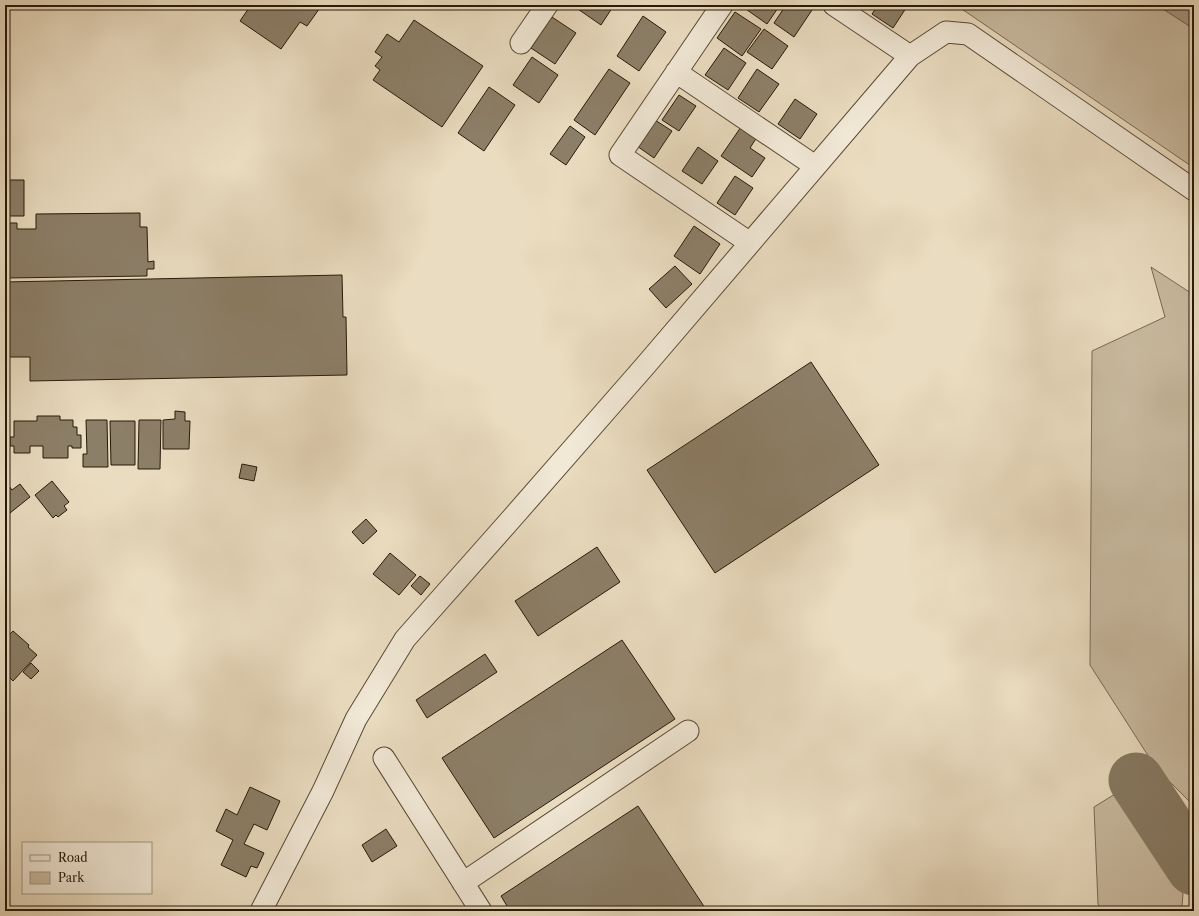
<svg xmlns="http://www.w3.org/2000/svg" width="1199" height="916" font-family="'Libre Caslon Text',serif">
	<rect width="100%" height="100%" fill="#eadcc0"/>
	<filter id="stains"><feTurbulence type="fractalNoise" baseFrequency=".005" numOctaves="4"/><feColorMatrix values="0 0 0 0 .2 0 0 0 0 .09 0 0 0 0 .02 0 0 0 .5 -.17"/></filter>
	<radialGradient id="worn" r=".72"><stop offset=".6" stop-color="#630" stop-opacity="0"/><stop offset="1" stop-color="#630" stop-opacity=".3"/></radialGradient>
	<path fill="#c9bba1" stroke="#786a55" d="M 956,5 L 1157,5 L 1194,29 L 1194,168 Z
		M 1151,267 L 1194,295 L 1194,806 L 1156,768 L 1090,665 L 1092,351 L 1165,317 Z
		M 1115,794 L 1173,869 L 1183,894 L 1182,906 L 1172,911 L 1103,911 L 1098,904 L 1094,807 Z"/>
	<path fill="#a89a82" stroke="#746752" d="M 1157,5 L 1194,5 L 1194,29 Z"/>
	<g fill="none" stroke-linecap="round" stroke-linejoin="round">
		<path stroke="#887b64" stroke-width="55" d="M 1136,780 L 1194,868"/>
	</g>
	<path fill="#8c7f68" stroke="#271a09" d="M 251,5 L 322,5 L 307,26 L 300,22 L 281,49 L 240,21 Z
		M 572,5 L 614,5 L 601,25 Z
		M 745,5 L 780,5 L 767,24 L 743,7 Z
		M 786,5 L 812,5 L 814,7 L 794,37 L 774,23 Z
		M 878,5 L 908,5 L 893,28 L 872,14 Z
		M 735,12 L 761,29 L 742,56 L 717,38 Z
		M 643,16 L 666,32 L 639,71 L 617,56 Z
		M 552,17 L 576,33 L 555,64 L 531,48 Z
		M 414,20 L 483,66 L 442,127 L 373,80 L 380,70 L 375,66 L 382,57 L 375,52 L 387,34 L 399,42 Z
		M 764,29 L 788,46 L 772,69 L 747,52 Z
		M 724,48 L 746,63 L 728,90 L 705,75 Z
		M 532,57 L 558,75 L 539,103 L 513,85 Z
		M 609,69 L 630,83 L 595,135 L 574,120 Z
		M 757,69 L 779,84 L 759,112 L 738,98 Z
		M 489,87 L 515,105 L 484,151 L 458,133 Z
		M 679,95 L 696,106 L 679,131 L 662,120 Z
		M 795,99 L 817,114 L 800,139 L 778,124 Z
		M 655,120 L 672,131 L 654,158 L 637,146 Z
		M 570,126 L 585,137 L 566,165 L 550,154 Z
		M 741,127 L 757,137 L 750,148 L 765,158 L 752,177 L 721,156 Z
		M 698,147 L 718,161 L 702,184 L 682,171 Z
		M 735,176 L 753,188 L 735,215 L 717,203 Z
		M 5,180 L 24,180 L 24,216 L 5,216 Z
		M 140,213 L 140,227 L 147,227 L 148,262 L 154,261 L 154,269 L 147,269 L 147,276 L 5,278 L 5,223 L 17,223 L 17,229 L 36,229 L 36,214 Z
		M 694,226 L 720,244 L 700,274 L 674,256 Z
		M 675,266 L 692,284 L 666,308 L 649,289 Z
		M 342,275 L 343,317 L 346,317 L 347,375 L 30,381 L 30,357 L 5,357 L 5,282 Z
		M 811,362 L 879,465 L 715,573 L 647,470 Z
		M 175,411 L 185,412 L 185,421 L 190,421 L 189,449 L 163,449 L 163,420 L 175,419 Z
		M 37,416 L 60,416 L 60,420 L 73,420 L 73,427 L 77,427 L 77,435 L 81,435 L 81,448 L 72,448 L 72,446 L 68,446 L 68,458 L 43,458 L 43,446 L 30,446 L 30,453 L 14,453 L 14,446 L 10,446 L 10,437 L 14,437 L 14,421 L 37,421 Z
		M 86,420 L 107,420 L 108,467 L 83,467 L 83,454 L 87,454 Z
		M 139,420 L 161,420 L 160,469 L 138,469 Z
		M 110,421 L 135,421 L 135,465 L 111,465 Z
		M 242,464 L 257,467 L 254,481 L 239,478 Z
		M 5,481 L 12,490 L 20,484 L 30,497 L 5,517 Z
		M 52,481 L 69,502 L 64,506 L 67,510 L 58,517 L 56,515 L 53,518 L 35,495 Z
		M 366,519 L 377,531 L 363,544 L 352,532 Z
		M 597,547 L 620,582 L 538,636 L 515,601 Z
		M 390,553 L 416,575 L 399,595 L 373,574 Z
		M 420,576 L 430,584 L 421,595 L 411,586 Z
		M 13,631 L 29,645 L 28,647 L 37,655 L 13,681 L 5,673 L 5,639 Z
		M 622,640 L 675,719 L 494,838 L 442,758 Z
		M 485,654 L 497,672 L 427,718 L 416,700 Z
		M 31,663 L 39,671 L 31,679 L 23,672 Z
		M 250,787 L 280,801 L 267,830 L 254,824 L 244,844 L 264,853 L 257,868 L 251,866 L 246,877 L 221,865 L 233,840 L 216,831 L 226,809 L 237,815 Z
		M 638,806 L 707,911 L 510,911 L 501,896 Z
		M 386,829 L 397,846 L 372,862 L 362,845 Z"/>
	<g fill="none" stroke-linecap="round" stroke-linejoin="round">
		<defs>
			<path id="minor" d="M 722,5 L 620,155 L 750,243
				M 834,5 L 910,56
				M 521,43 L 547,5
				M 676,72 L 815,166
				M 384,758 L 481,911
				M 463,883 L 688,731
				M 261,911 L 323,791 L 356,719 L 405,639 L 513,517 L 645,366 L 910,56 L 946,32 L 968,34 L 1194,190"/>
		</defs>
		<use href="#minor" stroke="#584a37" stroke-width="23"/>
		<use href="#minor" stroke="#f1e8d6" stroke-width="21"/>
	</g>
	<rect width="1199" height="916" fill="none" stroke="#eadcc0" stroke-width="20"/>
	<rect x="6" y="6" width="1187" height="904" fill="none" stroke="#271a09" stroke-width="2"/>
	<rect x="10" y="10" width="1179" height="896" fill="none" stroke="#271a09"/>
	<rect x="22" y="842" width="130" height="52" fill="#f1e8d6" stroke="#a09684"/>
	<rect x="30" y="855" width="20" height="6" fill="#f1e8d6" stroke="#a09684"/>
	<text x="58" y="862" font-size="12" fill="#271a09">Road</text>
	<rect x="30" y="872" width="20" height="12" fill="#c9bba1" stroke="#a09684"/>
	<text x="58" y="882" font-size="12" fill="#271a09">Park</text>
	<rect width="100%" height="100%" filter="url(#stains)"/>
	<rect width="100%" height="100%" fill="url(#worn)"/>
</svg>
